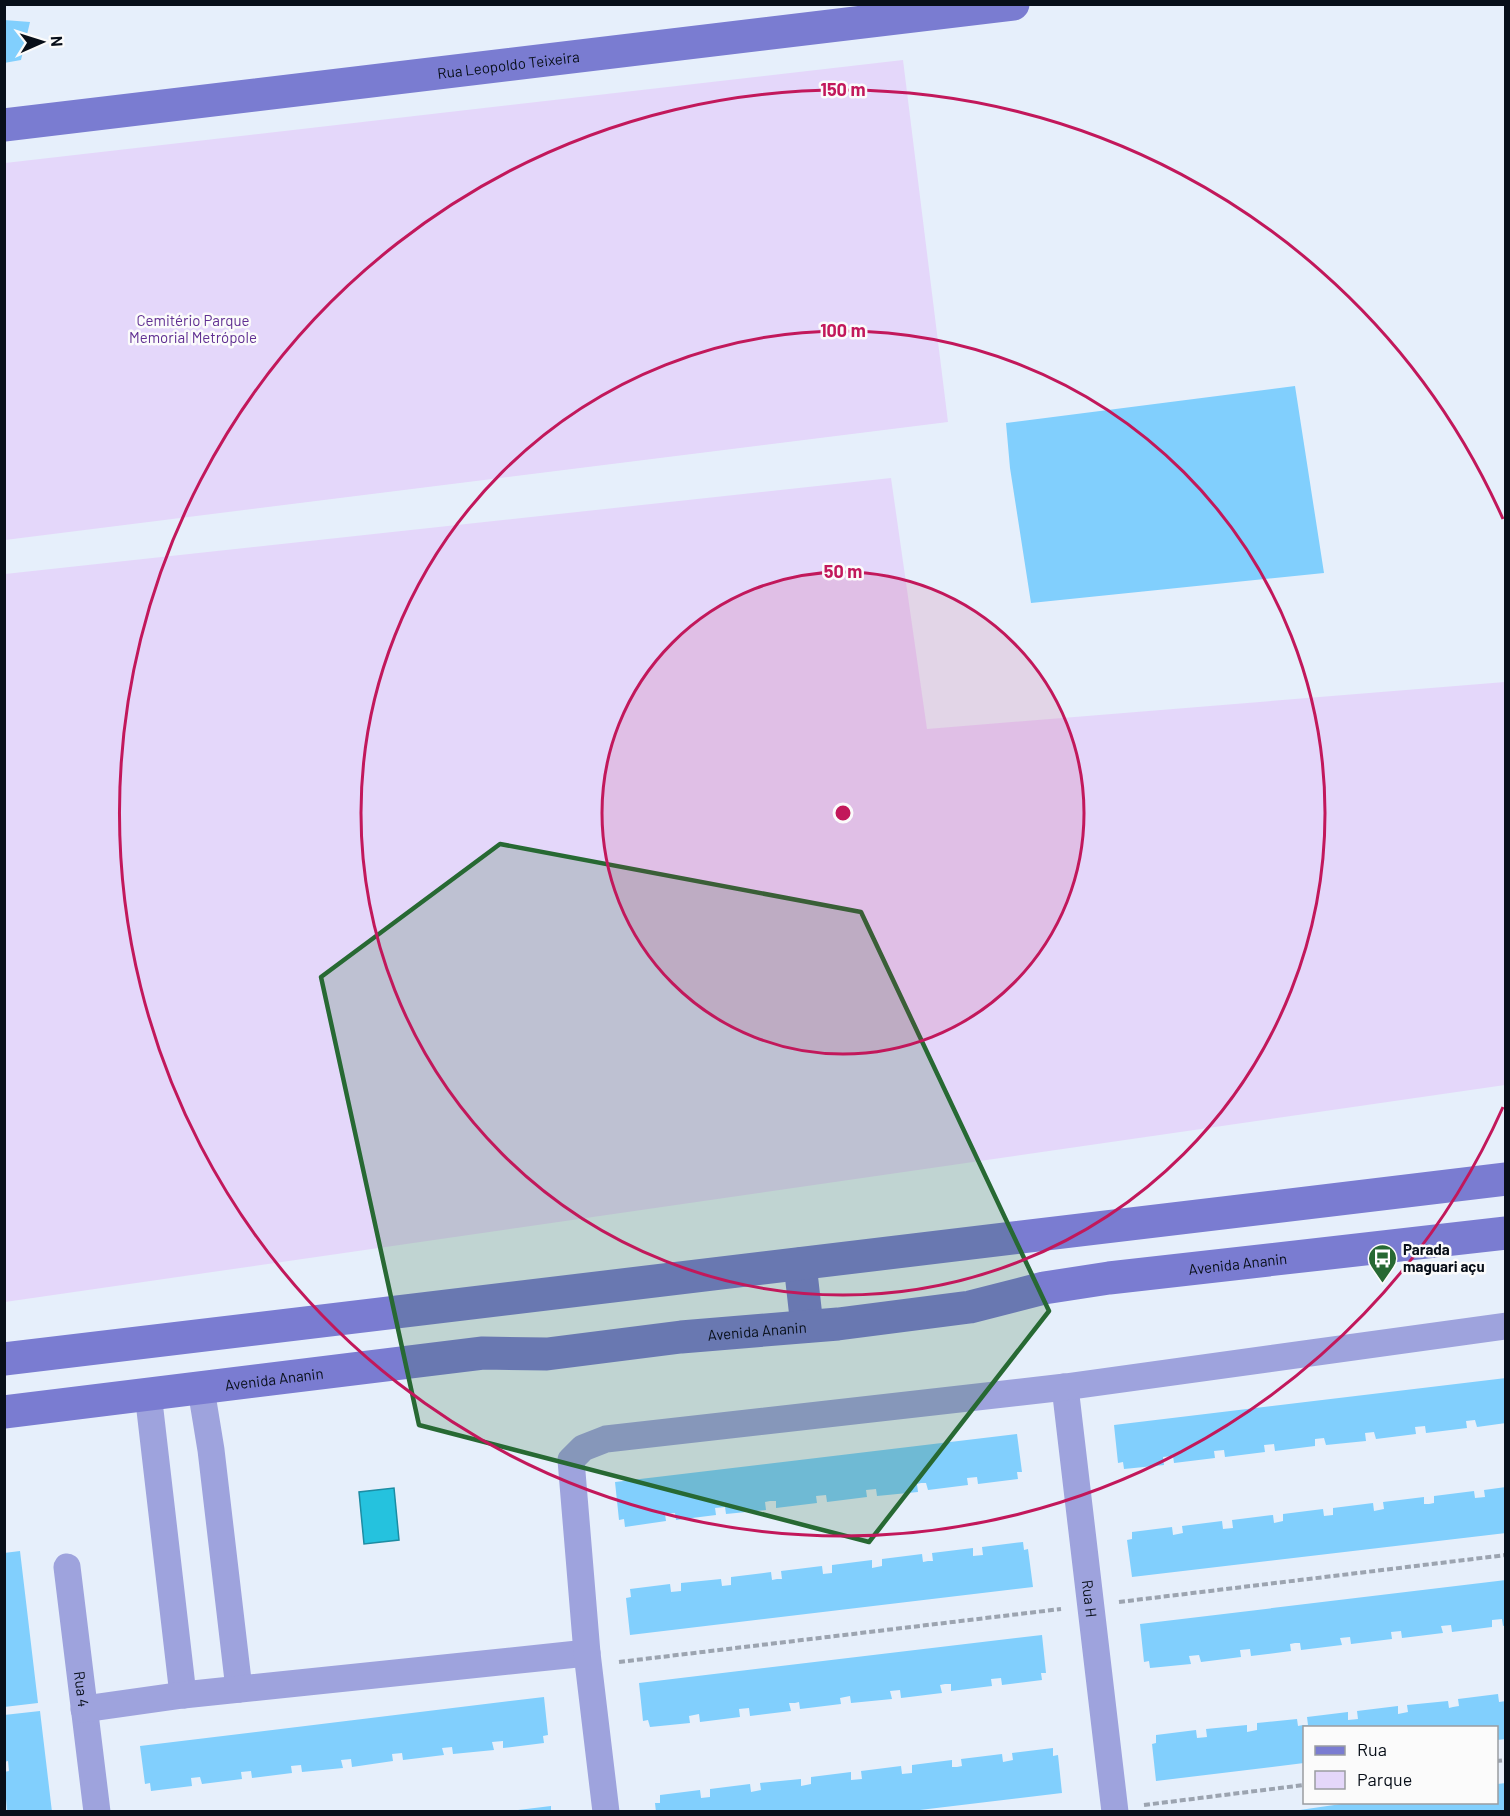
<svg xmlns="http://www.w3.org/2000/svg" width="1510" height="1816" font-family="Barlow,sans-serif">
	<rect width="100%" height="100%" fill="#e6effb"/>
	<path fill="#e4d7fa" d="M 903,60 L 948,422 L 5,540 L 5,163 Z
		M 891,478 L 927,729 L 1505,682 L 1505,1085 L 5,1302 L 5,574 Z"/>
	<path fill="#25c2de" stroke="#1c8ca3" stroke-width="1.5" d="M 394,1488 L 399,1540 L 364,1544 L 359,1492 Z"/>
	<path fill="#81cffd" d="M 4,20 L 30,22 L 21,60 L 4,63 Z
		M 1295,386 L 1324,573 L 1031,603 L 1010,468 L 1006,423 Z
		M 1506,1378 L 1506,1423 L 1477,1427 L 1475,1420 L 1466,1421 L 1467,1428 L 1426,1433 L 1425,1426 L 1415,1427 L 1416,1434 L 1376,1439 L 1374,1432 L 1365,1433 L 1366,1441 L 1326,1445 L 1324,1438 L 1315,1439 L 1315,1446 L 1275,1451 L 1274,1444 L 1264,1445 L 1265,1452 L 1225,1457 L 1224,1450 L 1214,1451 L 1215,1458 L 1174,1463 L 1173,1456 L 1163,1457 L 1164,1465 L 1124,1469 L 1123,1462 L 1118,1463 L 1114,1425 Z
		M 1017,1434 L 1022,1472 L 1017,1472 L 1018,1479 L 978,1484 L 977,1477 L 967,1478 L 968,1485 L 928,1490 L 926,1483 L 921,1483 L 917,1484 L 918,1492 L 877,1496 L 876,1489 L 866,1490 L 867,1497 L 827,1502 L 826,1495 L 816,1496 L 817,1503 L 776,1508 L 776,1501 L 770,1501 L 765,1502 L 766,1510 L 726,1514 L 725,1507 L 715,1508 L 716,1515 L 676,1520 L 675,1513 L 665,1514 L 666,1521 L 625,1527 L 624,1519 L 619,1520 L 615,1482 Z
		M 1506,1487 L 1506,1533 L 1132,1577 L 1127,1540 L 1132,1539 L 1132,1532 L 1172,1527 L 1173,1535 L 1183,1533 L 1182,1526 L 1222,1521 L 1223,1529 L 1233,1528 L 1232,1520 L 1273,1515 L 1274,1523 L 1283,1521 L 1283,1514 L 1323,1509 L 1324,1516 L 1333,1515 L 1333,1508 L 1373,1503 L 1374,1511 L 1384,1509 L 1383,1502 L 1424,1497 L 1424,1504 L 1429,1504 L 1434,1503 L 1434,1496 L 1474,1491 L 1475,1498 L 1485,1497 L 1484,1490 Z
		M 1023,1542 L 1024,1550 L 1028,1549 L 1033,1587 L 630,1635 L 626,1598 L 631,1597 L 630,1589 L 670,1584 L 671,1592 L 681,1591 L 681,1583 L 721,1579 L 722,1586 L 731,1585 L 731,1577 L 771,1572 L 772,1580 L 777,1579 L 782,1579 L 781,1571 L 822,1566 L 823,1574 L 832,1573 L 832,1565 L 872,1560 L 872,1568 L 882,1566 L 882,1559 L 922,1554 L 923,1562 L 928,1561 L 933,1561 L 932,1553 L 973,1548 L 973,1556 L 983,1555 L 982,1547 Z
		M 20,1551 L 38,1703 L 4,1707 L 4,1553 Z
		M 1506,1580 L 1506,1625 L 1503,1626 L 1502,1619 L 1492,1620 L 1492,1627 L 1452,1632 L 1451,1625 L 1441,1626 L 1443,1633 L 1402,1638 L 1401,1631 L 1391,1632 L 1392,1639 L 1351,1644 L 1350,1637 L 1340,1638 L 1342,1645 L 1301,1650 L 1300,1643 L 1295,1643 L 1290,1644 L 1291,1651 L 1251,1656 L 1250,1649 L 1240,1650 L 1241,1657 L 1201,1662 L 1199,1655 L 1189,1656 L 1191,1664 L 1150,1668 L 1149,1661 L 1144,1662 L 1140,1624 Z
		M 1042,1635 L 1046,1673 L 1041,1673 L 1042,1680 L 1002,1685 L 1001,1678 L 991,1679 L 992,1686 L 951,1691 L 951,1684 L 945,1684 L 940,1685 L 942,1693 L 901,1698 L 900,1690 L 890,1691 L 892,1699 L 851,1703 L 850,1696 L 840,1698 L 841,1704 L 800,1709 L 799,1702 L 795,1703 L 789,1703 L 791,1711 L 750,1716 L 749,1708 L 739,1709 L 740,1717 L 700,1722 L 699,1714 L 689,1716 L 690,1723 L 650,1727 L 648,1720 L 643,1721 L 639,1683 Z
		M 1498,1694 L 1499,1702 L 1506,1701 L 1506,1739 L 1497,1740 L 1496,1728 L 1304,1728 L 1304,1763 L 1156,1781 L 1152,1744 L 1156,1743 L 1156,1735 L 1196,1730 L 1197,1738 L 1207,1737 L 1206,1729 L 1247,1725 L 1247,1732 L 1257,1730 L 1257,1723 L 1297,1719 L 1298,1726 L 1303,1725 L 1308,1725 L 1307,1717 L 1348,1712 L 1348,1720 L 1358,1719 L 1357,1711 L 1398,1706 L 1398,1714 L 1408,1712 L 1407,1705 L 1448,1701 L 1449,1708 L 1453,1707 L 1459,1706 L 1458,1699 Z
		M 544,1697 L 548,1735 L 543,1736 L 544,1743 L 503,1748 L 503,1741 L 492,1742 L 494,1750 L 453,1754 L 452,1747 L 442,1748 L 444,1755 L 403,1760 L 402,1753 L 392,1754 L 393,1761 L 352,1767 L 351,1759 L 341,1760 L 343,1768 L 302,1772 L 301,1765 L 291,1766 L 292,1773 L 252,1778 L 251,1771 L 241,1772 L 242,1779 L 202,1784 L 200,1777 L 191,1778 L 192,1786 L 151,1791 L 150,1783 L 145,1784 L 140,1746 Z
		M 40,1711 L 52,1812 L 7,1812 L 4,1772 L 9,1771 L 8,1761 L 4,1762 L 4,1715 Z
		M 1053,1748 L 1053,1756 L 1058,1755 L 1062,1793 L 903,1812 L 656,1812 L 655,1803 L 660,1803 L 660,1795 L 700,1790 L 701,1798 L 710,1797 L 710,1789 L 750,1784 L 751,1792 L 761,1790 L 760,1783 L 801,1779 L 801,1786 L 811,1784 L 811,1777 L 851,1772 L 851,1780 L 862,1779 L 861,1771 L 901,1766 L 902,1774 L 912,1773 L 912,1765 L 952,1760 L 952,1767 L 957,1767 L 962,1766 L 961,1759 L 1002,1754 L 1003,1762 L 1013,1760 L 1012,1753 Z
		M 1506,1783 L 1506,1812 L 1286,1812 L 1348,1803 L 1497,1803 L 1497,1784 Z
		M 551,1806 L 551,1812 L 518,1812 L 518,1810 Z"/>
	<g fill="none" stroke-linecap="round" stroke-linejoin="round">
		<path stroke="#9ca4b0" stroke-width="4" stroke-dasharray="6 3" stroke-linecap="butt" d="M 1119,1602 L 1506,1555
			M 619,1662 L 1061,1609
			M 1496,1761 L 1506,1760
			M 1144,1805 L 1304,1785"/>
		<g stroke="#9ea3dd" stroke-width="27">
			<path id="s1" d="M 1065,1387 L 1115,1812"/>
			<path d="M 201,1389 L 211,1450 L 239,1689"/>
			<path d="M 148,1393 L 183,1695"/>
			<path id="s2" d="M 67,1567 L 97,1812"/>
			<path d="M 84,1709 L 183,1695 L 587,1653"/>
			<path d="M 606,1812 L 587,1653 L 571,1460 L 583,1448 L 606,1439 L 1065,1387 L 1506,1326"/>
		</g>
		<g stroke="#7a7cd1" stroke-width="33">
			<path id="s3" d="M 4,125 L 1013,4"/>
			<path d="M 800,1264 L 807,1326"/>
			<path d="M 4,1359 L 1506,1179"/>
			<path id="s4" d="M 4,1412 L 483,1353 L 547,1354 L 681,1337 L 838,1324 L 970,1307 L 1044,1288 L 1109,1278 L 1506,1233"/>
		</g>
	</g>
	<path fill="#276933" fill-opacity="0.2" stroke="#276933" stroke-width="4.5" stroke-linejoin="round" d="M 500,844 L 861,912 L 1049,1311 L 869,1542 L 419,1425 L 321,977 Z"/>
	<circle cx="843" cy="813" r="241" fill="#c2185b" fill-opacity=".12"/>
	<g fill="none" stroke="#c2185b" stroke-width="3">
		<circle cx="843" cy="813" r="241"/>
		<circle cx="843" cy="813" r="482"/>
		<path d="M1503 1107A723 723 0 1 1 1503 519"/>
	</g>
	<defs>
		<symbol id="bus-pin" viewBox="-11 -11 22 30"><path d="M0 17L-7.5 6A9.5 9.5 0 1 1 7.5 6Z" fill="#276933" stroke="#fbfbfb"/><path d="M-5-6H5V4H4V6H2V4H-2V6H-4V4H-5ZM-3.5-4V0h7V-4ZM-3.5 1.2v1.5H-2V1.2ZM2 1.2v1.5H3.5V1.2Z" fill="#fff"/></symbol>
	</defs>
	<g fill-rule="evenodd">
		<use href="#bus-pin" x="1366" y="1242" width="33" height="45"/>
	</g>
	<g text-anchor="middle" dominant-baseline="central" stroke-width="5" stroke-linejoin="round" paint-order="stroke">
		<g font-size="15" fill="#080f19" stroke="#fbfbfb">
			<text stroke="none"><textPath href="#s3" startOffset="508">Rua Leopoldo Teixeira</textPath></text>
			<text stroke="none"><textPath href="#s4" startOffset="1244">Avenida Ananin</textPath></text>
			<text stroke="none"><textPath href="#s4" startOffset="758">Avenida Ananin</textPath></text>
			<text stroke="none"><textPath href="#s4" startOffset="272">Avenida Ananin</textPath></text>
			<text stroke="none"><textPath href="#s1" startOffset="213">Rua H</textPath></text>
			<text stroke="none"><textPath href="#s2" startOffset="123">Rua 4</textPath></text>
		</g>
		<g font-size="15" fill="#602f92" stroke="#fbfbfb">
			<text x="193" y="320">Cemitério Parque<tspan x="193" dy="17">Memorial Metrópole</tspan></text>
		</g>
		<g font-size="15" font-weight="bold" fill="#080f19" stroke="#fbfbfb" text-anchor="start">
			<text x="1403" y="1249">Parada<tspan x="1403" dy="17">maguari açu</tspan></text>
		</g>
	</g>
	<circle cx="843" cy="813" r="9" fill="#c2185b" stroke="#fbfbfb" stroke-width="3"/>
	<g font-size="18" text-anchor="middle" font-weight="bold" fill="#c2185b" stroke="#fbfbfb" stroke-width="5" stroke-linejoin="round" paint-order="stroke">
		<text x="843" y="96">150 m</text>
		<text x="843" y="337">100 m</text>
		<text x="843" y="578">50 m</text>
	</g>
	<rect width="1510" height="1816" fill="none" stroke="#080f19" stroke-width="12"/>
	<rect x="1303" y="1726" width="195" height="78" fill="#fbfbfb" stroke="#9a9da1" stroke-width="1.5"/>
	<rect x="1315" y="1746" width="30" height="9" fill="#7a7cd1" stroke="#9a9da1" stroke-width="1.5"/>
	<text x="1357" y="1756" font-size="18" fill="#080f19">Rua</text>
	<rect x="1315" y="1771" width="30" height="18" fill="#e4d7fa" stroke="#9a9da1" stroke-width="1.5"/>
	<text x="1357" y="1786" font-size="18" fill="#080f19">Parque</text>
	<g transform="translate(42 42) rotate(87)" stroke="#fbfbfb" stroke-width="4.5" paint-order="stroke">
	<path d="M0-4.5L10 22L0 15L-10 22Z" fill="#080f19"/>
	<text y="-9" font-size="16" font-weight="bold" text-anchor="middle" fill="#080f19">N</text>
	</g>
</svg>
